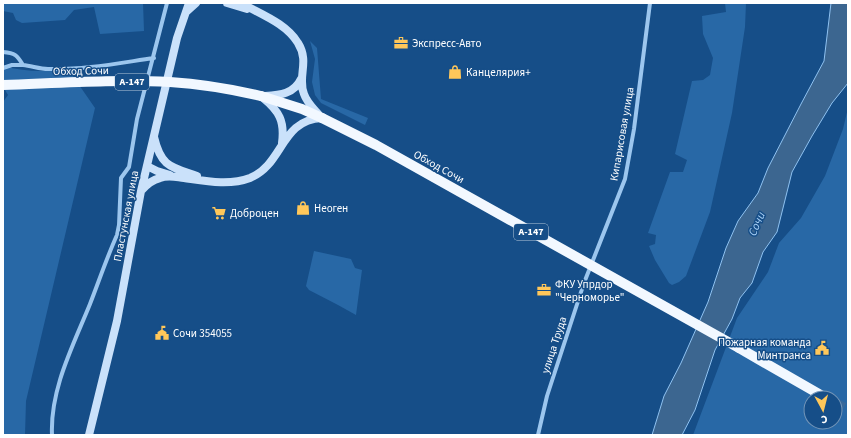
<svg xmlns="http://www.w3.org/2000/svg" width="851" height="438" font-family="'Source Sans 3',sans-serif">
	<rect width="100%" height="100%" fill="#164e88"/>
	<path fill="#2868a6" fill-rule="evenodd" d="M 3,3 L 85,3 L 93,4 L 96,3 L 143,3 L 144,31 L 100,34 L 94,7 L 74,10 L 65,20 L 22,23 L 16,20 L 13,13 L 3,11 Z
		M 725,3 L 746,3 L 745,27 L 732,113 L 710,212 L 686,276 L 679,282 L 672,285 L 669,283 L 655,260 L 649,246 L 655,244 L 656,235 L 648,233 L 670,172 L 683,172 L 687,160 L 675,154 L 692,81 L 703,80 L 710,75 L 713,58 L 703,34 L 702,16 L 726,12 Z
		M 310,41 L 317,48 L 321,99 L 368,118 L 365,125 L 321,103 L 315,95 L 312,82 L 315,59 Z
		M 3,66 C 25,72 46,72 68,69 L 95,108 L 26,401 L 25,435 L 3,435 L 3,102 L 8,95 L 5,90 L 3,90 Z
		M 848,108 L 848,435 L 693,435 L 737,318 L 768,272 L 779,243 L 801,218 L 825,176 L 843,129 ZM 811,398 L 835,398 L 835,422 L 811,422 Z
		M 314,251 L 351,259 L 355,268 L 362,270 L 356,315 L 338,305 L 309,290 L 306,286 Z"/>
	<path fill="#3c6690" stroke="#8fc2f1" d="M 831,3 L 848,3 L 848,83 L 832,103 L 812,136 L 792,172 L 777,232 L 763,252 L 752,283 L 740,298 L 732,319 L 715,350 L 695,410 L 682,435 L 652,435 L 664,396 L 681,363 L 708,302 L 726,248 L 738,221 L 758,193 L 768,168 L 801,104 L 824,61 Z"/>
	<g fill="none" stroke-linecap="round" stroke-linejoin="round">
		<path stroke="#39699a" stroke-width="10" stroke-dasharray="10 5" stroke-linecap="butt" d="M 835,403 L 848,410"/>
		<path stroke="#9cc6ee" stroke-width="4" d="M 3,52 C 15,53 17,55 23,65 C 32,66 40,69 48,69 C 84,70 119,63 154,58
			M 3,68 L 12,65 L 23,65
			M 52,435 C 50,389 73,346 90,304 C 99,281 107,257 117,235 L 119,225 L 121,178 L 129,167 L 137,119 L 167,3
			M 538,435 L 547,396 L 584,283 L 625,179 L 634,129 L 650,3"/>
		<path stroke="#cae1fa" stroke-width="8" d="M 227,3 L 247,9
			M 241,3 C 260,14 286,23 298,43 C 310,62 297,77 304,94 C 307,103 314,109 320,116
			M 186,12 L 196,3
			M 265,96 C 280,95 294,94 301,79
			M 263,98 C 279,111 285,121 282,143
			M 154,137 C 161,167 171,167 197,176
			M 147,166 L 157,171 L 170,175
			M 142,190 C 147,184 152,180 160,178 C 168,175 175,177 184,178 C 205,181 229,186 250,178 C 284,164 280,120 322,118
			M 89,435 L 117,321 L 141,191 L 177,38 L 189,3"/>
		<path stroke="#f2f8ff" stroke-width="10" d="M 261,96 L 302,109 L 322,118
			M 739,348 L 826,398"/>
		<path stroke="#f2f8ff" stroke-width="10" d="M 3,85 C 59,83 115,79 170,82 C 201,84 231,89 261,96
			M 322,118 L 376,145 L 739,348"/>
	</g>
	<defs>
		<symbol id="office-bare" viewBox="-9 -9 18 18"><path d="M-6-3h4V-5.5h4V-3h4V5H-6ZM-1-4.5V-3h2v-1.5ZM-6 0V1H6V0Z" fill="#ffc75a" stroke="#164e88" stroke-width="2.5" paint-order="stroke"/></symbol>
		<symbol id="shop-bare" viewBox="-9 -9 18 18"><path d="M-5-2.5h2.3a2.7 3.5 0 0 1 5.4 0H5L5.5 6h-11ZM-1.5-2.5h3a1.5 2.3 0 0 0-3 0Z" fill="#ffc75a" stroke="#164e88" stroke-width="2.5" paint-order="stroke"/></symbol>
		<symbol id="supermarket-bare" viewBox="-9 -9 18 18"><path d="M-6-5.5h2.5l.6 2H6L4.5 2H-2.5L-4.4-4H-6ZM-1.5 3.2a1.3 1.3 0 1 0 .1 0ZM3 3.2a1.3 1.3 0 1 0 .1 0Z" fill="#ffc75a" stroke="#164e88" stroke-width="2.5" paint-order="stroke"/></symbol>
		<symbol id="civic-bare" viewBox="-9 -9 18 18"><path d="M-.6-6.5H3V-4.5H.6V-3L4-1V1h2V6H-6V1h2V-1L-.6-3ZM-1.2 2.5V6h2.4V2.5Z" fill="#ffc75a" stroke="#164e88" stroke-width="2.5" paint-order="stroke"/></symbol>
	</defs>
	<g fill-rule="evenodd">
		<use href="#office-bare" x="391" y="33" width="20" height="20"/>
		<use href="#shop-bare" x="445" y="62" width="20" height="20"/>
		<use href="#shop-bare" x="293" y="198" width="20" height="20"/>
		<use href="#supermarket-bare" x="209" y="203" width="20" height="20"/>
		<use href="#office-bare" x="534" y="280" width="20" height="20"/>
		<use href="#civic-bare" x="152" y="323" width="20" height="20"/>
		<use href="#civic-bare" x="812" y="338" width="20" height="20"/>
	</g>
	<g text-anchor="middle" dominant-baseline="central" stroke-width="3" stroke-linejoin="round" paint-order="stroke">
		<g fill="#164e88" stroke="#b9cadb" stroke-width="1">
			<rect x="115" y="74" width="34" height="16" rx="3"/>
			<rect x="514" y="224" width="34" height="16" rx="3"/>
		</g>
		<g font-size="10" font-weight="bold" fill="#fff">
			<text x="132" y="82">А-147</text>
			<text x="531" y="232">А-147</text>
		</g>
		<g font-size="11" fill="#fff" stroke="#164e88" text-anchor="start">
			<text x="412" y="43">Экспресс-Авто</text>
			<text x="466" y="72">Канцелярия+</text>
			<text x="314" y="208">Неоген</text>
			<text x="230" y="213">Доброцен</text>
			<text x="555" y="284">ФКУ Упрдор<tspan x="555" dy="13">"Черноморье"</tspan></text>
			<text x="173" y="333">Сочи 354055</text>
			<text x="811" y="342" text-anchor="end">Пожарная команда<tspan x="811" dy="13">Минтранса</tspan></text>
		</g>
		<g font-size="11" fill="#fff" stroke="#164e88">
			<text transform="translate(81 71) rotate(-1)">Обход Сочи</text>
			<text transform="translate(622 134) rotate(-80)">Кипарисовая улица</text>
			<text transform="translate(439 167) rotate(29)">Обход Сочи</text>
			<text transform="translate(126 216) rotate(-79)">Пластунская улица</text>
			<text transform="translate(554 345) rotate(-72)">улица Труда</text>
		</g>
		<g font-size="12" font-style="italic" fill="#a8d0f6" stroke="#164e88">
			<text transform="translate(757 224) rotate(-66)">Сочи</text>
		</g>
	</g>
	<rect width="851" height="438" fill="none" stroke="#ffffff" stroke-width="8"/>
	<g transform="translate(823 410) rotate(173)"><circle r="19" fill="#164e88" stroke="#7395b8"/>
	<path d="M0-3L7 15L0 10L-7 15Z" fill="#ffc75a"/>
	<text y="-6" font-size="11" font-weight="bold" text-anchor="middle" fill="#ffffff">С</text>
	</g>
</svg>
